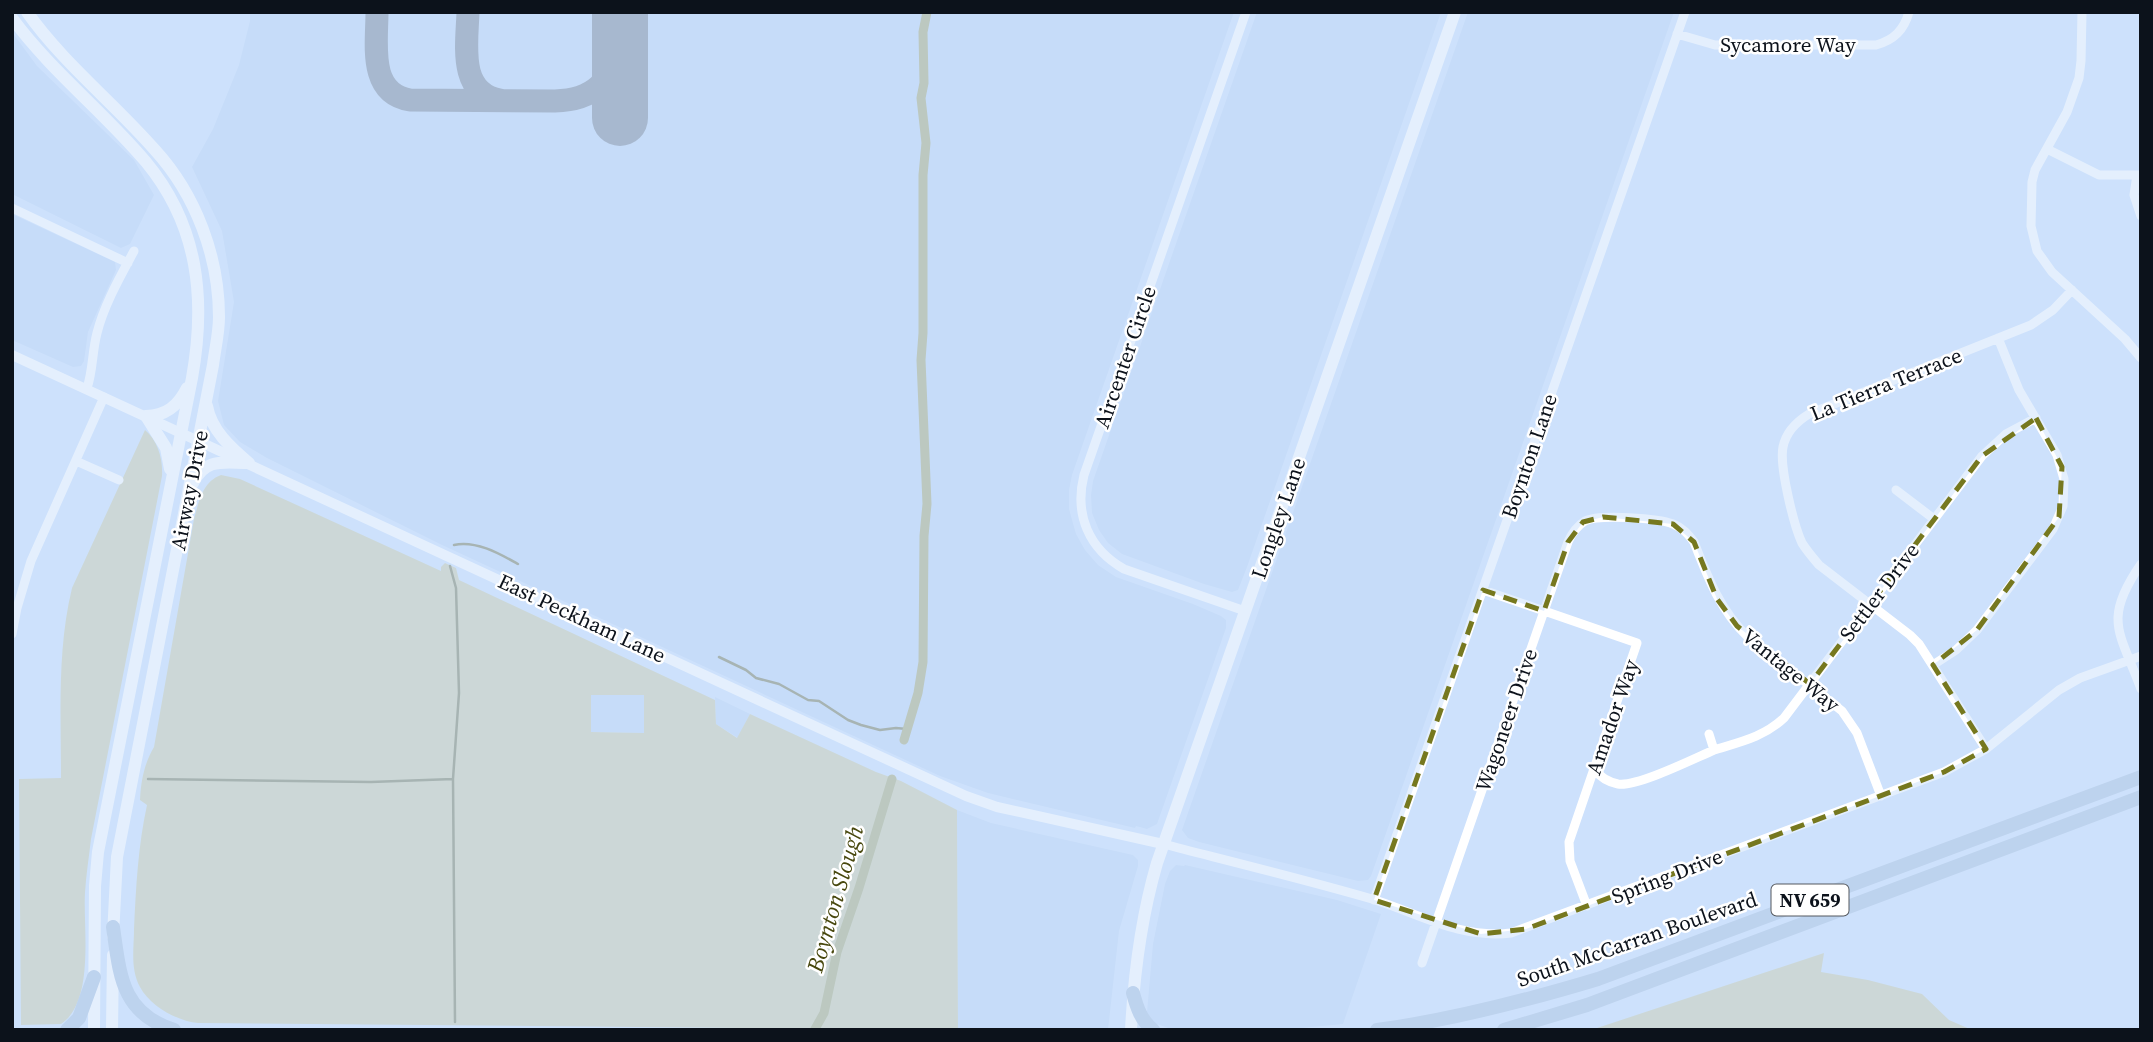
<svg xmlns="http://www.w3.org/2000/svg" width="2153" height="1042" font-family="'Source Serif 4',serif">
	<rect width="100%" height="100%" fill="#cde1fc"/>
	<path fill="#bdd5f6" d="M 250,12 L 1234,12 L 1072,475 L 1069,490 L 1069,509 L 1076,534 L 1085,550 L 1098,565 L 1116,577 L 1193,604 L 1221,616 L 1226,620 L 1226,628 L 1157,824 L 1147,829 L 1136,826 L 1135,828 L 988,793 L 940,776 L 440,544 L 267,458 L 240,442 L 224,425 L 218,401 L 234,302 L 222,231 L 192,167 L 213,129 L 239,65 L 250,21 Z
		M 1257,12 L 1441,12 L 1247,567 L 1238,590 L 1232,592 L 1204,584 L 1122,554 L 1108,543 L 1099,530 L 1092,513 L 1091,495 L 1093,481 Z
		M 1468,12 L 1674,12 L 1371,876 L 1368,880 L 1358,881 L 1199,842 L 1188,838 L 1182,830 Z
		M 12,32 L 37,66 L 134,160 L 154,195 L 130,244 L 121,248 L 12,194 Z
		M 12,214 L 115,262 L 116,270 L 88,332 L 84,361 L 81,366 L 73,367 L 12,340 Z
		M 591,695 L 645,695 L 644,733 L 591,732 Z
		M 715,697 L 750,714 L 738,738 L 716,724 Z
		M 957,810 L 991,823 L 1133,855 L 1138,860 L 1138,866 L 1119,931 L 1108,1030 L 958,1030 Z
		M 1176,865 L 1184,866 L 1185,865 L 1337,900 L 1381,914 L 1343,1024 L 1281,1030 L 1174,1030 L 1154,1023 L 1147,1012 L 1153,944 L 1165,884 L 1170,871 Z"/>
	<path fill="#c9cbac" fill-rule="evenodd" d="M 145,430 C 158,441 163,459 162,476 L 91,839 C 89,857 86,875 85,893 C 83,928 95,1002 61,1024 L 21,1025 L 19,779 L 61,778 C 61,714 57,650 72,588 Z
		M 221,475 L 240,479 L 441,571 L 441,567 L 445,563 L 456,568 L 459,580 L 715,700 L 716,724 L 737,738 L 750,714 L 876,772 L 901,781 L 957,810 L 958,1030 L 198,1023 C 177,1021 150,1006 140,987 C 130,969 134,948 134,929 C 136,887 138,846 147,805 L 140,800 C 141,781 144,764 154,747 L 194,519 C 199,502 202,482 221,475 ZM 591,695 L 644,695 L 644,733 L 591,732 Z
		M 1824,953 L 1821,972 L 1868,980 L 1922,994 L 1949,1020 L 1972,1030 L 1591,1030 Z"/>
	<g fill="none" stroke-linecap="round" stroke-linejoin="round">
		<path stroke="#787c5c" stroke-width="2.5" d="M 454,545 C 476,540 500,554 518,564
			M 450,566 L 456,588 L 459,693 L 453,779 L 455,1022
			M 719,657 L 746,670 L 756,678 L 779,684 L 808,700 L 819,701 L 848,720 L 861,725 L 880,730 L 896,728 L 907,729
			M 148,779 L 371,782 L 453,779"/>
		<path stroke="#a6a978" stroke-width="9" d="M 904,740 L 918,693 L 923,662 L 924,536 L 927,504 L 921,360 L 923,333 L 923,175 L 926,143 L 921,98 L 924,83 L 923,32 L 927,12
			M 815,1029 L 824,1013 L 837,952 L 859,888 L 892,779"/>
		<path stroke="#788699" stroke-width="23" d="M 377,12 C 377,44 368,93 410,100 L 555,101 C 594,100 612,81 619,44
			M 468,12 C 467,44 458,93 500,100"/>
		<path stroke="#788699" stroke-width="56" d="M 620,12 L 620,118"/>
		<path stroke="#fff" stroke-width="9" d="M 2082,12 L 2081,61 L 2079,78 L 2067,112 L 2035,170 L 2032,182 L 2031,226 L 2037,251 L 2052,272 L 2125,339 L 2141,358
			M 1677,34 L 1715,45 L 1876,45 C 1894,40 1904,30 1909,12
			M 2047,149 L 2099,175 L 2141,175
			M 2137,175 L 2134,195 L 2141,216
			M 12,208 L 128,263
			M 87,388 C 93,371 92,352 97,333 C 104,305 120,277 134,251
			M 76,461 L 119,480
			M 1896,490 L 1934,519
			M 2141,564 C 2102,620 2120,632 2141,689
			M 1483,590 L 1637,643 L 1569,842 L 1570,861 L 1587,906
			M 1245,611 L 1124,569 C 1089,549 1074,515 1084,475 L 1246,12
			M 12,634 L 17,608 L 31,561 L 104,397
			M 1933,665 L 1956,650 L 1977,630 L 2053,529 L 2063,506 L 2064,479 L 2057,455 L 2019,390 L 1998,338
			M 1986,749 L 1919,644 L 1910,635 L 1819,565 C 1813,558 1807,551 1802,543 C 1794,526 1779,466 1783,447 C 1786,432 1796,422 1809,414 L 2031,325 L 2053,310 L 2072,290
			M 1714,750 C 1740,742 1764,737 1784,718 L 1982,456 L 2006,434 L 2036,418
			M 1594,769 C 1600,777 1608,782 1618,784 C 1637,787 1693,759 1714,750 L 1709,734
			M 1163,844 C 1233,862 1303,879 1372,899 C 1420,914 1459,939 1511,933 L 1944,772 L 1986,749 L 2059,690 L 2080,678 L 2141,656
			M 1374,900 L 1685,12
			M 1422,963 L 1568,542 C 1572,533 1577,526 1585,521 C 1599,514 1658,518 1673,524 C 1683,528 1688,534 1694,542 C 1708,578 1720,610 1748,637 L 1842,711 L 1857,733 L 1881,796"/>
		<path stroke="#fff" stroke-width="10" d="M 12,355 L 966,796 L 997,807 L 1163,844"/>
		<path stroke="#fff" stroke-width="12" d="M 27,12 C 63,63 114,103 155,150 C 196,195 219,257 219,317 C 219,333 215,349 213,365 L 117,857 L 113,936
			M 12,18 C 51,71 104,112 146,162 C 199,226 206,300 192,378 L 98,852 L 95,886 L 94,1030
			M 207,406 C 211,430 231,448 249,463
			M 146,416 L 166,448 L 170,469
			M 146,416 C 166,416 178,406 187,388
			M 193,483 C 206,457 224,463 249,463
			M 112,1030 L 113,955
			M 1131,1030 C 1134,972 1141,918 1157,863 L 1455,12"/>
		<path stroke="#a9c0de" stroke-width="14" d="M 113,927 C 120,975 121,1013 174,1030
			M 1133,993 C 1137,1008 1141,1020 1153,1030
			M 67,1030 L 79,1018 L 94,977
			M 1377,1030 C 1452,1020 1525,1001 1598,979 L 2141,777
			M 1504,1030 L 1587,1005 L 2141,797"/>
	</g>
	<path d="M0 0H2153V1042H0ZM 2036,418 L 2062,467 L 2059,517 L 1977,630 L 1933,665 L 1986,749 L 1944,772 L 1526,929 L 1481,934 L 1374,900 L 1483,590 L 1544,611 L 1568,542 L 1583,522 L 1603,517 L 1673,524 L 1694,542 L 1717,599 L 1737,626 L 1810,684 L 1982,456 Z" fill="#cde1fc" fill-opacity=".55" fill-rule="evenodd"/>
	<path fill="none" stroke="#76781f" stroke-width="5" stroke-dasharray="14 9" stroke-linejoin="round" d="M 2036,418 L 2062,467 L 2059,517 L 1977,630 L 1933,665 L 1986,749 L 1944,772 L 1526,929 L 1481,934 L 1374,900 L 1483,590 L 1544,611 L 1568,542 L 1583,522 L 1603,517 L 1673,524 L 1694,542 L 1717,599 L 1737,626 L 1810,684 L 1982,456 Z"/>
	<g text-anchor="middle" dominant-baseline="central" stroke-width="5" stroke-linejoin="round" paint-order="stroke">
		<rect fill="#fff" stroke="#55595f" stroke-width="2" x="1771.5" y="884.5" width="77" height="31" rx="5"/>
		<g font-size="19" font-weight="bold" fill="#0c121b">
			<text x="1810" y="900">NV 659</text>
		</g>
		<g font-size="21" fill="#0c121b" stroke="#fff">
			<text x="1788" y="44">Sycamore Way</text>
			<text transform="translate(1125 357) rotate(-71)">Aircenter Circle</text>
			<text transform="translate(1886 384) rotate(-22)">La Tierra Terrace</text>
			<text transform="translate(1529 456) rotate(-71)">Boynton Lane</text>
			<text transform="translate(189 490) rotate(-79)">Airway Drive</text>
			<text transform="translate(1278 518) rotate(-71)">Longley Lane</text>
			<text transform="translate(1879 592) rotate(-53)">Settler Drive</text>
			<text transform="translate(582 618) rotate(25)">East Peckham Lane</text>
			<text transform="translate(1791 670) rotate(39)">Vantage Way</text>
			<text transform="translate(1612 717) rotate(-71)">Amador Way</text>
			<text transform="translate(1506 720) rotate(-71)">Wagoneer Drive</text>
			<text transform="translate(1667 876) rotate(-21)">Spring Drive</text>
			<text transform="translate(1637 939) rotate(-19)">South McCarran Boulevard</text>
		</g>
		<g font-size="23" font-style="italic" fill="#48480e" stroke="#fff">
			<text transform="translate(835 899) rotate(-74)">Boynton Slough</text>
		</g>
	</g>
	<rect width="2153" height="1042" fill="none" stroke="#0c121b" stroke-width="28"/>
</svg>
